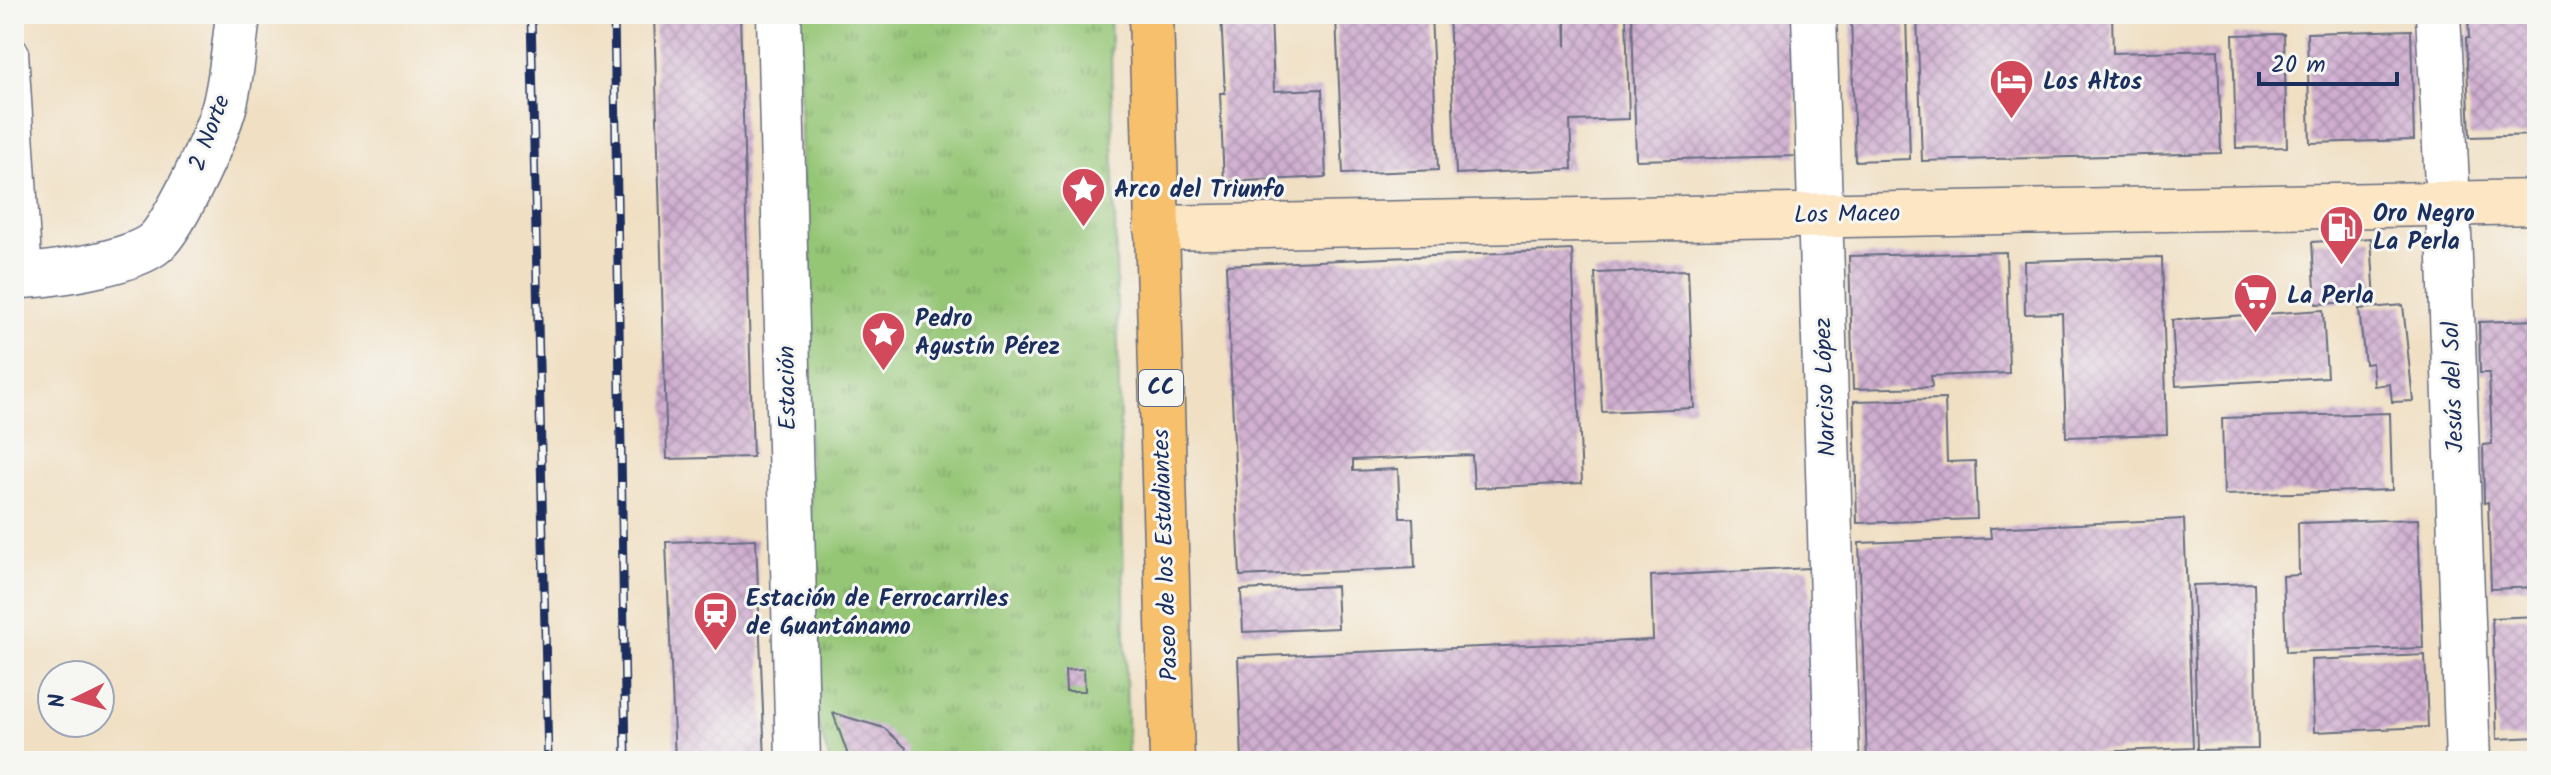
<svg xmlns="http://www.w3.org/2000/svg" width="2551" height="775" font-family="Kalam,sans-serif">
	<defs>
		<pattern id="park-tufts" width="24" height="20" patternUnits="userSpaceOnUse" patternTransform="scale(2)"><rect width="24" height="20" fill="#95c676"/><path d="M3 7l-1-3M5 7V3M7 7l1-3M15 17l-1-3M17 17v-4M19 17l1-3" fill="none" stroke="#79a164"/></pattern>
		<pattern id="building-cross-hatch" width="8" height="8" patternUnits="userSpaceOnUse" patternTransform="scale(2)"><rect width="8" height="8" fill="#d0aed0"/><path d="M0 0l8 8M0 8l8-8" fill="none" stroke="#a88eac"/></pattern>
	</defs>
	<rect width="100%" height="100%" fill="#f6f6f2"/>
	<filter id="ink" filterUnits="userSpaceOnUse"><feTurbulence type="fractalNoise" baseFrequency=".0125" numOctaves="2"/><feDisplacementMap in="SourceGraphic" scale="16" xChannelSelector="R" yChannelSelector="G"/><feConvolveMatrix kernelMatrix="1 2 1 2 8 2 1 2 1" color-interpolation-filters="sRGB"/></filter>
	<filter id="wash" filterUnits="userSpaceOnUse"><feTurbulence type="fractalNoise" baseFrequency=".006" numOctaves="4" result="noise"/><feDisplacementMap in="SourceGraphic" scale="32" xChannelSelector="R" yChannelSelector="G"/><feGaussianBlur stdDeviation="1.8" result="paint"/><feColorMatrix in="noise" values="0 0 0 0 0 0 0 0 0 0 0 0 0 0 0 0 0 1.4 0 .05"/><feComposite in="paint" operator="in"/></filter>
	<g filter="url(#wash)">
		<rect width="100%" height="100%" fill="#f0dfc2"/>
		<path fill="url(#park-tufts)" stroke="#587a6a" stroke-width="2" d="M 798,14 L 1110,14 L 1128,761 L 831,761 L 829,759 L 816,718 Z"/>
		<g id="blocks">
			<path fill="url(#building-cross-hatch)" d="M 654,14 L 740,14 L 753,457 L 667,459 Z
				M 1221,14 L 1271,14 L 1274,91 L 1322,89 L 1326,177 L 1224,182 L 1220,93 L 1225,93 Z
				M 1431,14 L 1438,170 L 1343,174 L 1336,18 Z
				M 1449,14 L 1565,14 L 1566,47 L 1566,14 L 1626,14 L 1629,119 L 1570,121 L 1572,169 L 1456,174 Z
				M 1632,14 L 1792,14 L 1797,156 L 1636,160 Z
				M 1851,14 L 1906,14 L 1910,159 L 1855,161 Z
				M 1917,14 L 2112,14 L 2113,53 L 2218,50 L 2221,153 L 1922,161 Z
				M 2468,14 L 2537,14 L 2537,135 L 2470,137 L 2466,38 L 2469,38 Z
				M 2411,30 L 2414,140 L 2310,143 L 2307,33 Z
				M 2284,34 L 2287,147 L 2236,148 L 2233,35 Z
				M 2371,238 L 2375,301 L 2316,304 L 2312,242 Z
				M 1572,250 L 1582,483 L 1474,488 L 1472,455 L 1353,460 L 1353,471 L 1398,469 L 1400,518 L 1413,518 L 1415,568 L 1240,576 L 1226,265 Z
				M 2006,252 L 2009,373 L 1931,376 L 1932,387 L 1853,389 L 1849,256 Z
				M 2162,257 L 2167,434 L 2066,437 L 2062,313 L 2025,314 L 2024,261 Z
				M 1688,270 L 1694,408 L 1602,412 L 1595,273 Z
				M 2403,305 L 2413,401 L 2392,402 L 2390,384 L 2374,386 L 2372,363 L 2365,364 L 2359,309 Z
				M 2323,310 L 2327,377 L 2176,386 L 2172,320 Z
				M 2537,320 L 2537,587 L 2491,589 L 2488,502 L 2484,503 L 2483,445 L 2492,444 L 2489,373 L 2480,373 L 2479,322 Z
				M 1945,399 L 1947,462 L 1975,461 L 1977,519 L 1857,523 L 1854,401 Z
				M 2390,413 L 2392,490 L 2224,495 L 2222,418 Z
				M 2184,519 L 2193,748 L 1867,761 L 1859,543 L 1991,538 L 1990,528 Z
				M 2418,519 L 2423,648 L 2286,652 L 2283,576 L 2299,575 L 2298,523 Z
				M 756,539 L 765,761 L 675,761 L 666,542 Z
				M 1809,568 L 1817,759 L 1242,761 L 1238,657 L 1653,640 L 1651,576 Z
				M 2254,583 L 2258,749 L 2197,750 L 2193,585 Z
				M 1336,586 L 1338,628 L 1243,632 L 1241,590 Z
				M 2537,616 L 2537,737 L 2497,739 L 2492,618 Z
				M 2425,655 L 2428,727 L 2314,732 L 2311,660 Z
				M 1084,669 L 1085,691 L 1066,691 L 1065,670 Z
				M 833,713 L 884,728 L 906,748 L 907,761 L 850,761 Z"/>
		</g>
	</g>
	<g filter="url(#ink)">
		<use href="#blocks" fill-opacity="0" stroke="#666d81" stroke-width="2"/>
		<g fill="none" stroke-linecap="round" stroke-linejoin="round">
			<defs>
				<path id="lane" d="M 14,52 L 28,276"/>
				<path id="street" d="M 779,14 L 798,761
					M 1814,14 L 1837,761
					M 2438,14 L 2448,203 L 2468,761
					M 14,276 C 45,276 134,263 156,242 C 176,224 221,127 226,99 C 232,72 235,42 238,14"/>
				<path id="secondary" d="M 1156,228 L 2537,202"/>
				<path id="primary" d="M 1151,14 L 1172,761"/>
			</defs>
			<use href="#lane" stroke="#666d81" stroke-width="31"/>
			<use href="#street" stroke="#666d81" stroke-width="47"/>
			<use href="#secondary" stroke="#666d81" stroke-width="47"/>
			<use href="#primary" stroke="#666d81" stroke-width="47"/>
			<use href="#lane" stroke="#fff" stroke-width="28"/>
			<use href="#street" stroke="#fff" stroke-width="44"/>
			<use href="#secondary" stroke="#fce6c4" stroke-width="44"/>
			<use href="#primary" stroke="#f7c06c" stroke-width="44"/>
			<defs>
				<path id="rail" d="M 531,14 L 548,761
					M 614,14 L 626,761"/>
			</defs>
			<use href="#rail" stroke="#1b2f5e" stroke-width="9"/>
			<use href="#rail" stroke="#f6f6f2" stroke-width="6" stroke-dasharray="18" stroke-linecap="butt"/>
		</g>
	</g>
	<defs>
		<symbol id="hotel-pin" viewBox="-11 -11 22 30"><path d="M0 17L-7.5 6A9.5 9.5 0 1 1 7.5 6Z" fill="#d1495b" stroke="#f6f6f2"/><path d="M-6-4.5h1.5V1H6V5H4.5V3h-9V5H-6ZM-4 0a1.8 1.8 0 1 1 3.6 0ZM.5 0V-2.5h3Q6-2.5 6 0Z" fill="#fff"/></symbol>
		<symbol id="sight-pin" viewBox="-11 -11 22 30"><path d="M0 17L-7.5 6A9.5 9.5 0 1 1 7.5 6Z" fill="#d1495b" stroke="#f6f6f2"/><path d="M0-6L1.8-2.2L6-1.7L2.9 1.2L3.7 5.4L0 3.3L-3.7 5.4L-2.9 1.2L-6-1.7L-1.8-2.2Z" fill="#fff"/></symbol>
		<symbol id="fuel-pin" viewBox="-11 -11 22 30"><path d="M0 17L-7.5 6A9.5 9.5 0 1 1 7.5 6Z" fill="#d1495b" stroke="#f6f6f2"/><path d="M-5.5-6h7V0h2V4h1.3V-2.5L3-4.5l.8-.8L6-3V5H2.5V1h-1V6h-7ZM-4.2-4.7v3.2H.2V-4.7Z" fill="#fff"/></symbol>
		<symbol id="supermarket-pin" viewBox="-11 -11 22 30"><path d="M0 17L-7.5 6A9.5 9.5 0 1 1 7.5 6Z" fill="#d1495b" stroke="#f6f6f2"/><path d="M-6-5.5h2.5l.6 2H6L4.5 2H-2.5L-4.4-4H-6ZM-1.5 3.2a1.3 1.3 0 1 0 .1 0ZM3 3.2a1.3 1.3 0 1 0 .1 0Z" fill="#fff"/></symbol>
		<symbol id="station-pin" viewBox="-11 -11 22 30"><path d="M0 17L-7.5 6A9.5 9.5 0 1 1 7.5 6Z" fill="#d1495b" stroke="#f6f6f2"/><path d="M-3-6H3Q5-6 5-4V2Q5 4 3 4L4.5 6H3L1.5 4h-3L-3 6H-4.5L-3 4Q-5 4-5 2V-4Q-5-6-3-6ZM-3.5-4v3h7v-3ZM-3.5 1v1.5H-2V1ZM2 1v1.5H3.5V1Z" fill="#fff"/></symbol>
	</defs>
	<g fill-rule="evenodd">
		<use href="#hotel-pin" x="1986" y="56" width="51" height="69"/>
		<use href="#sight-pin" x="1058" y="164" width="51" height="69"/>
		<use href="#fuel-pin" x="2316" y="202" width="51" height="69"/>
		<use href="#supermarket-pin" x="2230" y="270" width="51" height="69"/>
		<use href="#sight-pin" x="858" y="308" width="51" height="69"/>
		<use href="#station-pin" x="690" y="588" width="51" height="69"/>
	</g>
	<g text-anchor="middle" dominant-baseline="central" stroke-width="6" stroke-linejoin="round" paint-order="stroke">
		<rect fill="#f6f6f2" stroke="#5d6b8a" stroke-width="2" x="1139" y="370" width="44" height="36" rx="6"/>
		<g font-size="22" font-weight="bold" fill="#1b2f5e">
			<text x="1161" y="388">CC</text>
		</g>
		<g font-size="24" font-weight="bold" fill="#1b2f5e" stroke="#f6f6f2" text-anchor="start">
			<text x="2043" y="82">Los Altos</text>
			<text x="1114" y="190">Arco del Triunfo</text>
			<text x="2373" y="214">Oro Negro<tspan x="2373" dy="28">La Perla</tspan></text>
			<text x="2287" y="296">La Perla</text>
			<text x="915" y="319">Pedro<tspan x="915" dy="28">Agustín Pérez</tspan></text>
			<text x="746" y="599">Estación de Ferrocarriles<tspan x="746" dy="28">de Guantánamo</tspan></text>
		</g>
		<g font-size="24" fill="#1b2f5e" stroke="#f6f6f2">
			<text transform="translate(210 133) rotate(-70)">2 Norte</text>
			<text transform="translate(1847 215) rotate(-1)">Los Maceo</text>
			<text transform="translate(1826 387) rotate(-92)">Narciso López</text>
			<text transform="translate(2454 387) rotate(-92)">Jesús del Sol</text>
			<text transform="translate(788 388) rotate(-91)">Estación</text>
			<text transform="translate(1166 555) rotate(-92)">Paseo de los Estudiantes</text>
		</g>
	</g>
	<rect width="2551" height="775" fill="none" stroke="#f6f6f2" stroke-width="48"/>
	<g transform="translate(76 699) rotate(265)"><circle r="38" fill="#f6f6f2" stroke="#9ea6b7" stroke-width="2"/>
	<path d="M0-6L14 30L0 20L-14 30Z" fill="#d1495b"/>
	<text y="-12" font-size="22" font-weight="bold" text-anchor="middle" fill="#1b2f5e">N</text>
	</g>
	<path d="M2259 72v12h138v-12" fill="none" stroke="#1b2f5e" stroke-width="4"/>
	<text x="2271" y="72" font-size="24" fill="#1b2f5e" stroke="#f6f6f2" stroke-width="6" paint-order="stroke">20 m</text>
</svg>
